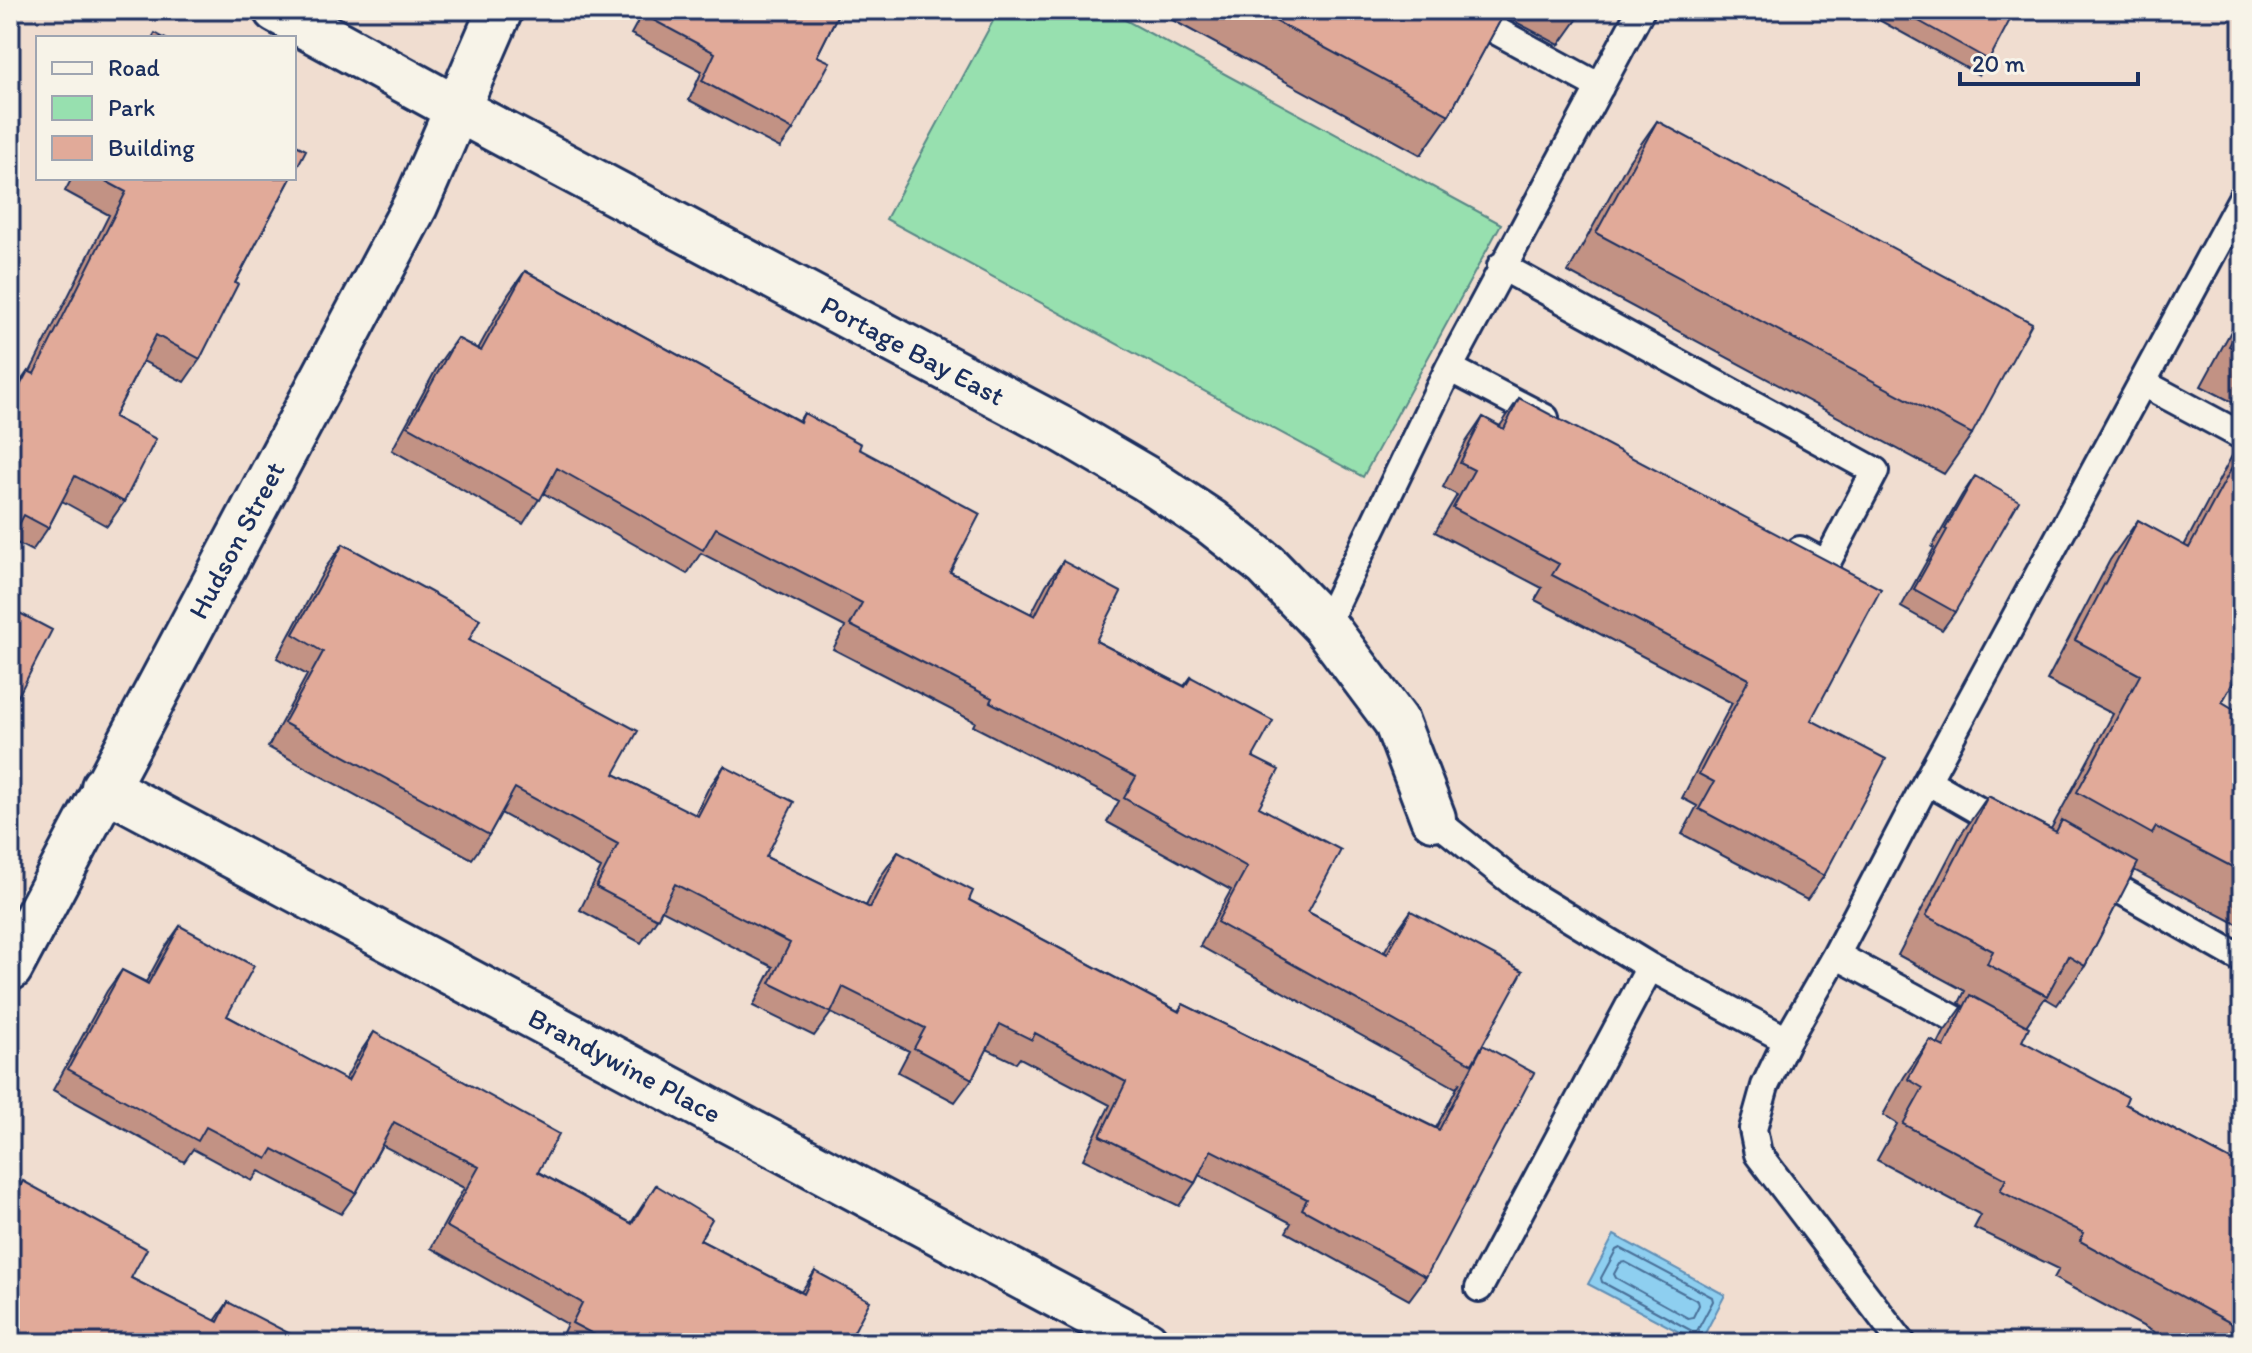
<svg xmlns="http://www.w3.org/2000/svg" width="2252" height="1353" font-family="Itim,sans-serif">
	<rect width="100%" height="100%" fill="#f0ddd0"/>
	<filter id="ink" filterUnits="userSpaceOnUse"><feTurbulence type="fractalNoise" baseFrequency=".0125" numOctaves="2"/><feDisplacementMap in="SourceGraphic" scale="16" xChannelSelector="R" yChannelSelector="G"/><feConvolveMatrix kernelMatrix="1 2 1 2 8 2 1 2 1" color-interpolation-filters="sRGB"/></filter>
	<g filter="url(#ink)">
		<path fill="#97e0af" stroke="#598886" stroke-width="2" d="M 999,10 L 1107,10 L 1501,224 L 1363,477 L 886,219 Z"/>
		<path fill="#8ecff0" stroke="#608fb6" stroke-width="2" d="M 1614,1235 L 1725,1295 L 1700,1343 L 1588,1284 Z"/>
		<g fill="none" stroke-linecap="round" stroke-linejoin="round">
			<path stroke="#496f98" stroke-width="2" d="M 1620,1248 L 1712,1297 L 1713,1301 L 1697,1331 L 1692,1331 L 1602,1282 L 1601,1278 L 1616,1250 Z
				M 1625,1262 L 1698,1301 L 1699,1305 L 1693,1317 L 1688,1318 L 1616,1278 L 1614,1274 L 1620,1263 Z"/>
			<defs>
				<path id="service" d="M 1458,10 L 1600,87
					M 1501,266 L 1875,471 L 1826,564 L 1800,550
					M 1449,368 L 1545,418
					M 2143,383 L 2242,436
					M 1325,626 L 1449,368 L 1641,10
					M 1927,781 L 2009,828
					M 1433,818 L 1520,888 L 1650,967 L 1787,1040
					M 2092,874 L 2242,959
					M 1836,955 L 1984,1035
					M 1479,1288 L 1650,967
					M 1902,1343 L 1758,1154 L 1753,1129 L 1765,1086 L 1787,1040 L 1836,955 L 1927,781 L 2242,198"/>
				<path id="minor" d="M 276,10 L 457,109 L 1063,430 L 1145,478 L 1210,521 L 1266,565 L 1325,626 L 1396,721 L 1433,818
					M 104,787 L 1146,1343
					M 10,968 L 415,206 L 500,10"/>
			</defs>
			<use href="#service" stroke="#1b2f5e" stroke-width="32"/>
			<use href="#minor" stroke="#1b2f5e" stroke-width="50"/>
			<use href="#service" stroke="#f7f3e8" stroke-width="26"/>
			<use href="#minor" stroke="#f7f3e8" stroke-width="44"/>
		</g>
		<path fill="#c29284" stroke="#1b2f5e" stroke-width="2" d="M 644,10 L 840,10 L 817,56 L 793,130 L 780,148 L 689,100 L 702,71 L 631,34 Z
			M 1154,10 L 1584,10 L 1559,45 L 1503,15 L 1449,115 L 1421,155 Z
			M 1870,10 L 1997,10 L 1989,60 L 1979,75 L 1868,14 Z
			M 1657,121 L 1972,434 L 1944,474 L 1568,272 L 1629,161 Z
			M 72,178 L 291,178 L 235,283 L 200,359 L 184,382 L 143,361 L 114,417 L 124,502 L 107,526 L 62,501 L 48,528 L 32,551 L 11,540 L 10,542 L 10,396 L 28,371 L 30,372 L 109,215 L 65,191 Z
			M 525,271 L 799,421 L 804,413 L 859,449 L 950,572 L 1031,614 L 1046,585 L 1063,561 L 1096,641 L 1184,686 L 1191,677 L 1253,757 L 1259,807 L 1308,912 L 1384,952 L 1394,935 L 1411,911 L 1481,1049 L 1426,1277 L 1409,1300 L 1286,1232 L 1291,1223 L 1199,1175 L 1195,1183 L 1179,1206 L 1083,1159 L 1110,1105 L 1020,1058 L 1016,1063 L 987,1049 L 972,1079 L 955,1102 L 898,1072 L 909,1051 L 831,1013 L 814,1036 L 753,1006 L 773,967 L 662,910 L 657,919 L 641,943 L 580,910 L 601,868 L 501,813 L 489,835 L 472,859 L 268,747 L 307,675 L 277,658 L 326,567 L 343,544 L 469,640 L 614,774 L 695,815 L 708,789 L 724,766 L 766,857 L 866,906 L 881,876 L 898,852 L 969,900 L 1178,1011 L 1183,1004 L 1436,1128 L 1460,1082 L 1456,1088 L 1200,946 L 1231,890 L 1107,822 L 1119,801 L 973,726 L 975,722 L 833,649 L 845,627 L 701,553 L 687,574 L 543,493 L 523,524 L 392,450 L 440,362 L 457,338 L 478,349 L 508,295 Z
			M 2242,311 L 2242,407 L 2201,386 Z
			M 1519,398 L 1811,720 L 1824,876 L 1807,900 L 1682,834 L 1697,806 L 1682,798 L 1732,703 L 1535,600 L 1542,588 L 1435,532 L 1457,495 L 1443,487 L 1466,442 L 1483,417 L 1500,426 Z
			M 2242,440 L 2242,667 L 2222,702 L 2242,714 L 2242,932 L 2237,930 L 2239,925 L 2134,870 L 2085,966 L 2057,1005 L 2045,998 L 2026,1026 L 2022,1041 L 2125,1104 L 2242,1166 L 2242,1343 L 2174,1343 L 2054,1278 L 2059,1269 L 1974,1228 L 1981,1215 L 1877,1160 L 1897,1124 L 1883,1115 L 1904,1077 L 1930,1040 L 1938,1044 L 1944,1032 L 1963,1006 L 1959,1003 L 1965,991 L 1898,955 L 1960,836 L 1988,796 L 2051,829 L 2113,714 L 2047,680 L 2110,560 L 2138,520 L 2184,546 L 2235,450 Z
			M 1975,476 L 1955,612 L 1942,630 L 1901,607 L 1934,548 L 1932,547 L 1962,495 Z
			M 180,926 L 227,1016 L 345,1080 L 359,1054 L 374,1032 L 538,1172 L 631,1223 L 656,1185 L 700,1240 L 801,1292 L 815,1271 L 848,1343 L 558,1343 L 567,1324 L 431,1248 L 464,1188 L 382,1145 L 356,1193 L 341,1214 L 259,1171 L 252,1181 L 193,1149 L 184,1162 L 53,1090 L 107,991 L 122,970 L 146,982 L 165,947 Z
			M 23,1181 L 131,1278 L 215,1321 L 228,1302 L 295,1343 L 10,1343 L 10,1200 Z"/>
		<path fill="#e1aa99" stroke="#1b2f5e" stroke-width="2" d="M 647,10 L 840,10 L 817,56 L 830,62 L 793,130 L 702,81 L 715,53 L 644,15 Z
			M 1255,10 L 1506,10 L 1449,115 Z
			M 1899,10 L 1997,10 L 2011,18 L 1989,60 Z
			M 155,33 L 164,38 L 152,38 Z
			M 1657,121 L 2032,323 L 1972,434 L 1596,233 Z
			M 294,144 L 306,150 L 294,173 Z
			M 100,178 L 291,178 L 235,283 L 238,284 L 200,359 L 156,335 L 114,417 L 156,439 L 124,502 L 75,476 L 48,528 L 24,515 L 10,542 L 10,404 L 28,371 L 34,374 L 126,192 Z
			M 525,271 L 800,422 L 804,413 L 861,444 L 859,449 L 980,514 L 950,572 L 1035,616 L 1063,561 L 1121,592 L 1096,641 L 1185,687 L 1191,677 L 1273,721 L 1253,757 L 1279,770 L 1259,807 L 1341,850 L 1308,912 L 1387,954 L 1411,911 L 1523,971 L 1472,1064 L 1217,922 L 1247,867 L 1124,798 L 1136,777 L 990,702 L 992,698 L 850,625 L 862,603 L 716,528 L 703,550 L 557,468 L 540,500 L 408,426 L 457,338 L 481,351 Z
			M 2242,323 L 2242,353 L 2229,346 Z
			M 1519,398 L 1881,589 L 1811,720 L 1886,759 L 1824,876 L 1699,809 L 1714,782 L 1699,774 L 1749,679 L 1552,575 L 1559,564 L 1453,508 L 1474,470 L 1460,463 L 1483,417 L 1504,429 Z
			M 2242,449 L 2242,667 L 2222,702 L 2242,714 L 2242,872 L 2156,827 L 2152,834 L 2077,792 L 2140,675 L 2075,640 L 2138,520 L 2189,548 Z
			M 1975,476 L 2019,501 L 1955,612 L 1914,589 L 1947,530 L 1945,529 Z
			M 343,544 L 480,619 L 469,640 L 638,731 L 614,774 L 698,816 L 724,766 L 794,802 L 766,857 L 870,908 L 898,852 L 973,891 L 969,900 L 1179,1012 L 1183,1004 L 1439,1130 L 1483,1045 L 1534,1073 L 1426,1277 L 1302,1209 L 1307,1199 L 1211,1150 L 1195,1183 L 1100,1136 L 1126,1082 L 1035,1033 L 1032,1040 L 1000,1024 L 972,1079 L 914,1048 L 925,1028 L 843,987 L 831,1013 L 770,983 L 790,943 L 675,884 L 657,919 L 596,887 L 618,844 L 515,788 L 489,835 L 284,723 L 323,652 L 293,634 Z
			M 10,608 L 52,630 L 10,712 Z
			M 1988,796 L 2056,832 L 2062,820 L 2138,863 L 2085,966 L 2068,956 L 2047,996 L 1987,964 L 1993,951 L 1926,916 Z
			M 180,926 L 254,966 L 227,1016 L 348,1081 L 374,1032 L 559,1134 L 538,1172 L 632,1224 L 656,1185 L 712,1219 L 700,1240 L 804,1294 L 815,1271 L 870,1301 L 848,1343 L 610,1343 L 572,1323 L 582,1303 L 446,1226 L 479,1167 L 394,1122 L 356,1193 L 273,1149 L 267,1159 L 206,1127 L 198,1141 L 68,1069 L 122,970 L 148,984 Z
			M 1970,995 L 2029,1027 L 2022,1041 L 2128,1097 L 2125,1104 L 2242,1166 L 2242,1343 L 2230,1343 L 2238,1327 L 2080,1241 L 2084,1233 L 2000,1191 L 2006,1179 L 1903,1124 L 1923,1088 L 1908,1079 L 1930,1040 L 1944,1047 Z
			M 23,1181 L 147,1249 L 131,1278 L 218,1322 L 228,1302 L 298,1338 L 295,1343 L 10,1343 L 10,1205 Z"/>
	</g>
	<g text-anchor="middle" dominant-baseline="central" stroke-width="8" stroke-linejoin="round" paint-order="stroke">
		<g font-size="28" fill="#1b2f5e" stroke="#f7f3e8">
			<text transform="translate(913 350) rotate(28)">Portage Bay East</text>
			<text transform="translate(236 540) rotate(-62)">Hudson Street</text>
			<text transform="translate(625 1065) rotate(28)">Brandywine Place</text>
		</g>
	</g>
	<rect width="2252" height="1353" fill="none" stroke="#f7f3e8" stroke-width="40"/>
	<rect x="20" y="20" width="2212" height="1313" fill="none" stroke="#1b2f5e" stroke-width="3" filter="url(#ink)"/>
	<rect x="36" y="36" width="260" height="144" fill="#f7f3e8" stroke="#9fa5b1" stroke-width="2"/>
	<rect x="52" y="62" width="40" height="12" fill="#f7f3e8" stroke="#9fa5b1" stroke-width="2"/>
	<text x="108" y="76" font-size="24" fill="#1b2f5e">Road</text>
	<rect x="52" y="96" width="40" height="24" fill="#97e0af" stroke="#9fa5b1" stroke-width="2"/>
	<text x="108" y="116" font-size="24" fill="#1b2f5e">Park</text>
	<rect x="52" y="136" width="40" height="24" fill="#e1aa99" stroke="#9fa5b1" stroke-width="2"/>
	<text x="108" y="156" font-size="24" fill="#1b2f5e">Building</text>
	<path d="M1960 72v12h178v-12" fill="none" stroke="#1b2f5e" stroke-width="4"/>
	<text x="1972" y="72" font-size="24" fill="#1b2f5e" stroke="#f7f3e8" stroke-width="6" paint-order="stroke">20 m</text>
</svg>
